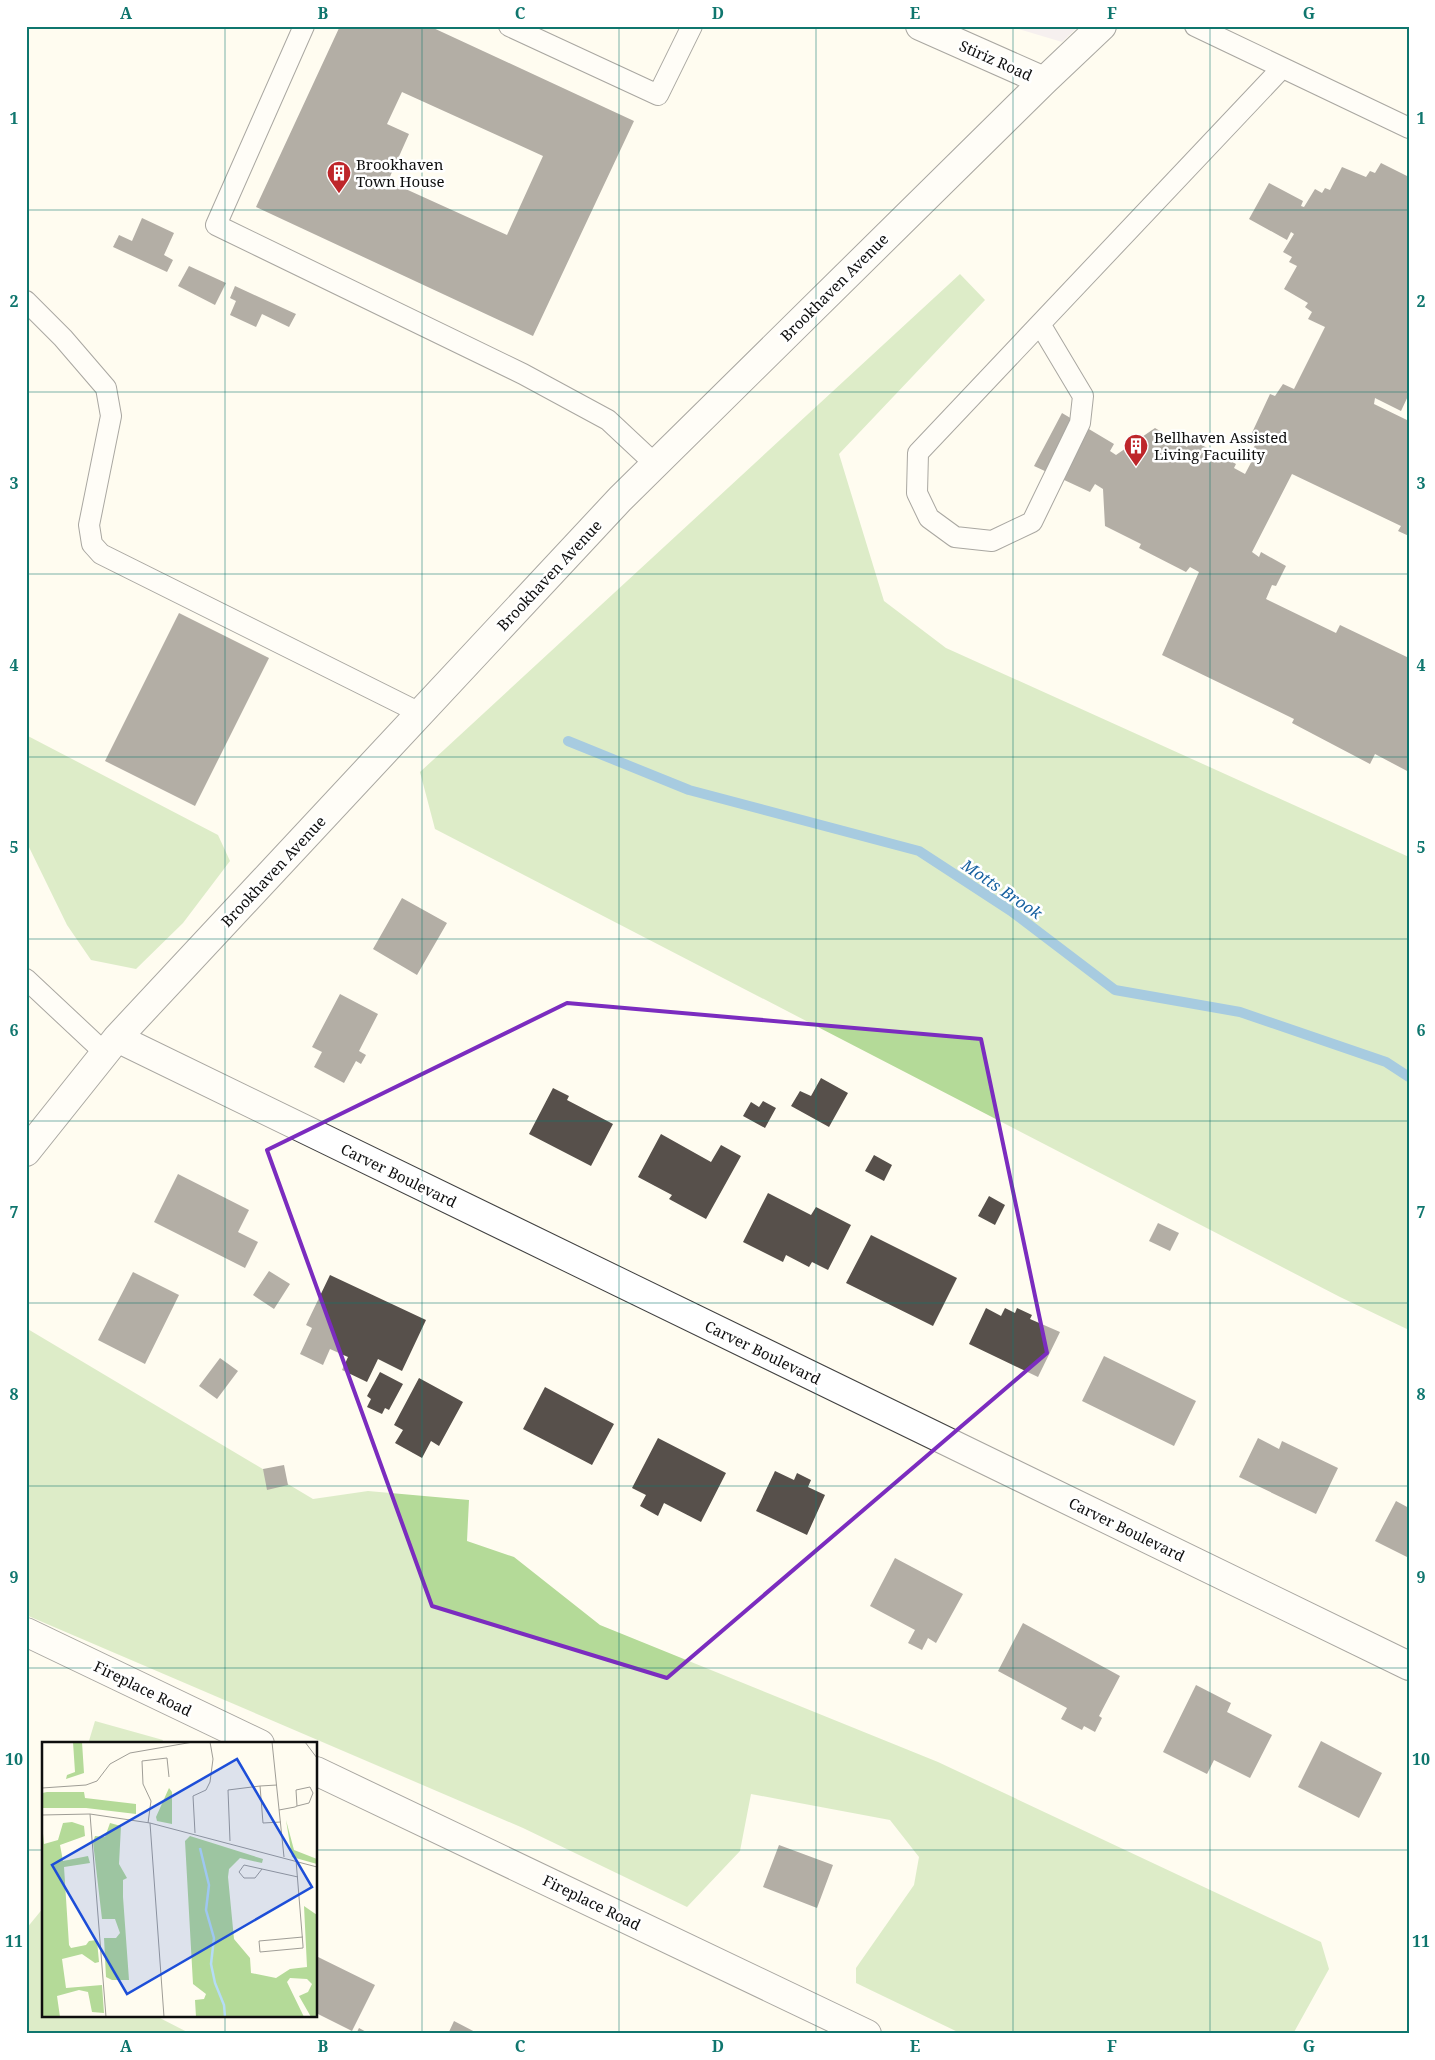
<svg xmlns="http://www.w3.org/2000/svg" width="1435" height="2060" font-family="'Noto Serif',serif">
	<rect width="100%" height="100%" fill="#fffcf0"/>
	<path fill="#ece3ed" d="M 1008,26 L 1079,26 L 1062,42 Z"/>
	<path fill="#b4da98" d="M 960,274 L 985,300 L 839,454 L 884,601 L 946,648 L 1409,857 L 1409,1330 L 1340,1297 L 435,829 L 420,772 Z
		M 26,735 L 218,835 L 230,861 L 183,923 L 136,969 L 91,960 L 67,925 L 26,841 Z
		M 26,1328 L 313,1499 L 368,1491 L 469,1500 L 467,1541 L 514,1557 L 600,1625 L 938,1762 L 1321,1942 L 1329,1969 L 1293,2034 L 962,2034 L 856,1983 L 856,1968 L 914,1885 L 919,1857 L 890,1820 L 751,1794 L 740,1851 L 687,1907 L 523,1828 L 26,1615 Z
		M 95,1721 L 163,1740 L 161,1744 L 88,1744 Z
		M 44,1907 L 44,2016 L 156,2016 L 191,2034 L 26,2034 L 26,1929 Z"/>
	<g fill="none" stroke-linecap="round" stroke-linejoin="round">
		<path stroke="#3c90cd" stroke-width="10" d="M 568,741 L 689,790 L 919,851 L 1011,911 L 1115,990 L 1240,1012 L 1386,1062 L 1409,1077"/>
	</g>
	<path fill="#57504b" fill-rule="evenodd" d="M 340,26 L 429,26 L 634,121 L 533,336 L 256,207 ZM 402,92 L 543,156 L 507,235 L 388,181 L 409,134 L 387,124 Z
		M 1381,163 L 1409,177 L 1409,394 L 1401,411 L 1375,398 L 1374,404 L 1409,421 L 1409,536 L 1398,531 L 1401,526 L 1292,474 L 1252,552 L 1259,557 L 1261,552 L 1286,566 L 1276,586 L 1272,585 L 1266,599 L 1336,633 L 1340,625 L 1409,658 L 1409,772 L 1375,754 L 1370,764 L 1292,723 L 1294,719 L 1162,655 L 1199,572 L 1190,567 L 1186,572 L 1139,548 L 1141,544 L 1105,526 L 1103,489 L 1095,484 L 1090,492 L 1034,466 L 1062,413 L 1114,444 L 1110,451 L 1116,455 L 1155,428 L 1187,447 L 1191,439 L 1236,464 L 1234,468 L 1245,474 L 1255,455 L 1251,453 L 1257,441 L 1250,437 L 1270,394 L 1275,396 L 1283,384 L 1294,389 L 1325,327 L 1308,319 L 1312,312 L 1305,307 L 1308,303 L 1284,289 L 1297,266 L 1289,262 L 1292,257 L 1283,252 L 1294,234 L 1291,232 L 1287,240 L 1249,219 L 1269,183 L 1303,201 L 1301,206 L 1304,207 L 1315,189 L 1322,193 L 1325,188 L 1330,190 L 1342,167 L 1366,177 L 1370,171 L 1375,173 Z
		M 142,218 L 174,233 L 164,255 L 173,260 L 167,272 L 113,247 L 119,235 L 132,241 Z
		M 189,266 L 226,283 L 215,305 L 178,286 Z
		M 235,286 L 296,314 L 289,327 L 262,314 L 256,327 L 230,315 L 236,301 L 230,298 Z
		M 179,613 L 269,658 L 195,806 L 105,761 Z
		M 402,898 L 447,923 L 417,975 L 373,949 Z
		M 340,994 L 378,1014 L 359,1051 L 366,1055 L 361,1064 L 356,1061 L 344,1083 L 314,1067 L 322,1052 L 312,1047 Z
		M 821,1078 L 848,1093 L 829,1127 L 791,1106 L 800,1091 L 811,1096 Z
		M 553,1088 L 569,1096 L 567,1100 L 613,1124 L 591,1166 L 529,1134 Z
		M 763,1101 L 776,1108 L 765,1128 L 743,1116 L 751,1102 L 759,1107 Z
		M 661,1134 L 711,1162 L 721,1145 L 741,1156 L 706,1219 L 669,1199 L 672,1195 L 638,1177 Z
		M 874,1155 L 892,1165 L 884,1181 L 865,1171 Z
		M 178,1174 L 249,1210 L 238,1232 L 258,1242 L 245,1268 L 154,1222 Z
		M 768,1193 L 811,1215 L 816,1207 L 851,1225 L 828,1270 L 812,1262 L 809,1267 L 786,1255 L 783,1262 L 743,1242 Z
		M 989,1196 L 1005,1205 L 995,1225 L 978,1216 Z
		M 1158,1223 L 1179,1233 L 1170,1251 L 1149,1241 Z
		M 871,1235 L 957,1278 L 933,1326 L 846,1283 Z
		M 269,1271 L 290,1284 L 274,1309 L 253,1295 Z
		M 133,1272 L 179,1295 L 145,1364 L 98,1340 Z
		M 330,1275 L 426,1320 L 402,1371 L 378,1359 L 367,1382 L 342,1370 L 348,1357 L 330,1349 L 323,1365 L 300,1354 L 312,1328 L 306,1325 Z
		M 986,1308 L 1001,1316 L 1005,1308 L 1015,1313 L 1017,1308 L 1032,1315 L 1030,1319 L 1060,1332 L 1038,1377 L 969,1344 Z
		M 1104,1356 L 1196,1401 L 1174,1446 L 1082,1401 Z
		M 220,1358 L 238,1371 L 217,1399 L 199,1386 Z
		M 380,1372 L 403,1384 L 389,1410 L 385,1408 L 382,1414 L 367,1407 L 371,1399 L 367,1396 Z
		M 419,1378 L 463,1402 L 439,1446 L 431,1441 L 422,1458 L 395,1443 L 403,1430 L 394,1425 Z
		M 545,1387 L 614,1424 L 592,1465 L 523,1429 Z
		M 658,1438 L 726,1473 L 701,1522 L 664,1503 L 658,1516 L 640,1506 L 646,1495 L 632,1488 Z
		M 1258,1438 L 1279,1449 L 1282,1441 L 1338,1468 L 1316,1514 L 1239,1477 Z
		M 284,1465 L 288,1485 L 267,1490 L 263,1469 Z
		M 775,1471 L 794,1480 L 797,1473 L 811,1480 L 808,1487 L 825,1495 L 807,1535 L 756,1511 Z
		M 1396,1501 L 1409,1508 L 1409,1558 L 1375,1541 Z
		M 895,1558 L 963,1594 L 936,1643 L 928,1638 L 922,1650 L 908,1643 L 915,1630 L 870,1606 Z
		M 1023,1623 L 1120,1676 L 1099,1716 L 1102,1718 L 1095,1732 L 1084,1726 L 1082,1730 L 1061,1719 L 1067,1708 L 998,1671 Z
		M 1196,1685 L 1231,1703 L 1227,1712 L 1272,1735 L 1250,1778 L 1214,1760 L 1207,1774 L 1163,1752 Z
		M 1321,1741 L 1382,1773 L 1359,1818 L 1298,1787 Z
		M 779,1845 L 833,1865 L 817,1908 L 763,1887 Z
		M 316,1956 L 375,1985 L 352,2031 L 316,2013 Z
		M 454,2021 L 479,2034 L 448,2034 Z
		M 359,2028 L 370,2034 L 356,2034 Z"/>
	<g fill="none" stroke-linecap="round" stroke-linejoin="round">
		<defs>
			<path id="lane" d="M 304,26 L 216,225 L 523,374 L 608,420 L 655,464
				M 509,26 L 658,95 L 692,26
				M 1195,26 L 1409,128
				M 26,301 L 63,338 L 106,388 L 111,416 L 89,525 L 92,544 L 101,554 L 420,713
				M 1040,324 L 1083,396 L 1080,423 L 1032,522 L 992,541 L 955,537 L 929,518 L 917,493 L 918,453 L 1282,68
				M 26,979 L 105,1053"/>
			<path id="street" d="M 920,26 L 1044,81
				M 117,1038 L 1409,1666
				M 26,1152 L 117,1038 L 620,499 L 1044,81 L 1102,26
				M 26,1632 L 260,1744
				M 316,1771 L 867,2034"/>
		</defs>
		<use href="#lane" stroke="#414141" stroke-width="22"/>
		<use href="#street" stroke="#414141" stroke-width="30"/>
		<use href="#lane" stroke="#fff" stroke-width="20"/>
		<use href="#street" stroke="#fff" stroke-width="28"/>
	</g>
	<path d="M0 0H1435V2060H0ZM 567,1003 L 981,1039 L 1047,1353 L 667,1678 L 432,1606 L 267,1150 Z" fill="#fffcf0" fill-opacity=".55" fill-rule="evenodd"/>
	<path fill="none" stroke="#7b2cbf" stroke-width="4" stroke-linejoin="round" d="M 567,1003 L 981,1039 L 1047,1353 L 667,1678 L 432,1606 L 267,1150 Z"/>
	<path fill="none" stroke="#0f766e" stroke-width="1" stroke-opacity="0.55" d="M 225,26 L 225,1744M 422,26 L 422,2034M 619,26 L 619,2034M 816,26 L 816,2034M 1013,26 L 1013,2034M 1210,26 L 1210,2034M 26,210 L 1409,210M 26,392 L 1409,392M 26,574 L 1409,574M 26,757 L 1409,757M 26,939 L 1409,939M 26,1121 L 1409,1121M 26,1303 L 1409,1303M 26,1486 L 1409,1486M 26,1668 L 1409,1668M 26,1850 L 44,1850M 316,1850 L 1409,1850M 225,2016 L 225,2034"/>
	<defs>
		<symbol id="building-pin" viewBox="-11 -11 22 30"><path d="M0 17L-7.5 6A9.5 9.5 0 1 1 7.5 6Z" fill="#be262a" stroke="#fff"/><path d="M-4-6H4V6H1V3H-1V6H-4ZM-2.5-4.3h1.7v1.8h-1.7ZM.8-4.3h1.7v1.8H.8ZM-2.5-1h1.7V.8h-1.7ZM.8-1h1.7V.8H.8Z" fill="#fff"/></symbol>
	</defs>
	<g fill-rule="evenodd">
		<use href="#building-pin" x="325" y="159" width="28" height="38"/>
		<use href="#building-pin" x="1122" y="432" width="28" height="38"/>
	</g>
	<g text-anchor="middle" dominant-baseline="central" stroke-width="5" stroke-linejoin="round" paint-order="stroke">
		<g font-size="15" fill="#0e0e0e" stroke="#fff">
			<text transform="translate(996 60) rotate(24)">Stiriz Road</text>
			<text transform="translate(834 287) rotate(-45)">Brookhaven Avenue</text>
			<text transform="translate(549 575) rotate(-47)">Brookhaven Avenue</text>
			<text transform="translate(273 871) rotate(-47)">Brookhaven Avenue</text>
			<text transform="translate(399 1175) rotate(26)">Carver Boulevard</text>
			<text transform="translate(763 1352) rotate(26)">Carver Boulevard</text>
			<text transform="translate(1127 1529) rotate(26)">Carver Boulevard</text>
			<text transform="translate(143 1688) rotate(26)">Fireplace Road</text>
			<text transform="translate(592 1902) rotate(26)">Fireplace Road</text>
		</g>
		<g font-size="15" fill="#0e0e0e" stroke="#fff" text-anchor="start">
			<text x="356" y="164">Brookhaven<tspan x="356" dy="17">Town House</tspan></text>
			<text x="1154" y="437">Bellhaven Assisted<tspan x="1154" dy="17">Living Facuility</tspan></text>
		</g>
		<g font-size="16" font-style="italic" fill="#1761a0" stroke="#fff">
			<text transform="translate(1002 889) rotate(34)">Motts Brook</text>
		</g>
	</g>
	<g transform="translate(42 1742)">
		<rect width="275" height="275" fill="#fffcf0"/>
		<path d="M 31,0 L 40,0 L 42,31 L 24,37 L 25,33 L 33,30 ZM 127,46 L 130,50 L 130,82 L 115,79 L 114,75 ZM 5,50 L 42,50 L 43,56 L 94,62 L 94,72 L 44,66 L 1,66 L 0,51 ZM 244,78 L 252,108 L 275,117 L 275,122 L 250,115 ZM 30,80 L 42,84 L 43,94 L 18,103 L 21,119 L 46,114 L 48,121 L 22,125 L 27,203 L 29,206 L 44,203 L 47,199 L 55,198 L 57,220 L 53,221 L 40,212 L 20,217 L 24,246 L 60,243 L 62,271 L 50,270 L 46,250 L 37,248 L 15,254 L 18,275 L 0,275 L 0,81 L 2,102 L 16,98 L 21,81 ZM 68,81 L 79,84 L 77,122 L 85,136 L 81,138 L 81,155 L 87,238 L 70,238 L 64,235 L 62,196 L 74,196 L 78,191 L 73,177 L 60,177 L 51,100 L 53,94 L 63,95 ZM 148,94 L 221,117 L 220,121 L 198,116 L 187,127 L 186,135 L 192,197 L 208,216 L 209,231 L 234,236 L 248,227 L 265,225 L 262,164 L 275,173 L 275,275 L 269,275 L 257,254 L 266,250 L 270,242 L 265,237 L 248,236 L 245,240 L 262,275 L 154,275 L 153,258 L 162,257 L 164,252 L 151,242 L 143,99 Z" fill="#b4da98"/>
		<path fill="none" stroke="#b5dcf6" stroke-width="2.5" d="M 158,106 L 167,143 L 164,168 L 172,196 L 169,222 L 173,241 L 182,263 L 183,275"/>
		<path fill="none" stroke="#9f9d96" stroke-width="1" d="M 230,0 L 242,115M 263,0 L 275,16M 235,43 L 218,44 L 221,81 L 239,80M 0,46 L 44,43 L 55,39 L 68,22 L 88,11 L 151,0M 237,68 L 253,65 L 255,64 L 267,61 L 271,51 L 268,45 L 254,48 L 255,64M 48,72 L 64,275M 0,73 L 48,72 L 108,81 L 275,125M 106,81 L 109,59 L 101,42 L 100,19 L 125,16 L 127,35M 108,81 L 122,275M 153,91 L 151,54 L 164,48 L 168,40 L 171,17 L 168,0M 188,99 L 186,48 L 218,44M 254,118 L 261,204 L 261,206 L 218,210 L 217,199 L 261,195M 220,127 L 213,136 L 202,136 L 197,130 L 202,123 L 256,135"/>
		<path fill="#1d4ed8" fill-opacity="0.15" stroke="#1d4ed8" stroke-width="2.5" d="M 195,17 L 270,145 L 85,252 L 10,123 Z"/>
		<rect width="275" height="275" fill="none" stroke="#0e0e0e" stroke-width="2.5"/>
	</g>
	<rect width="1435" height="2060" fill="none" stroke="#ffffff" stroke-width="55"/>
	<rect x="28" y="28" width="1380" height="2004" fill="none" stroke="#0f766e" stroke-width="2"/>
	<g font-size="16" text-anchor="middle" font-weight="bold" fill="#0f766e">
		<text x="126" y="19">A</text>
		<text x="323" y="19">B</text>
		<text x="520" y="19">C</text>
		<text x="718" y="19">D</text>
		<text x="915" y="19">E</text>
		<text x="1112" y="19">F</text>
		<text x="1309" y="19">G</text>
		<text x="14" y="124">1</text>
		<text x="1421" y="124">1</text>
		<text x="14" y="307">2</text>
		<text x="1421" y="307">2</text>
		<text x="14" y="489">3</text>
		<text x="1421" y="489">3</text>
		<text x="14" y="671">4</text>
		<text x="1421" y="671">4</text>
		<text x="14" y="853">5</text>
		<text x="1421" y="853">5</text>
		<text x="14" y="1036">6</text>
		<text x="1421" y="1036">6</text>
		<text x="14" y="1218">7</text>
		<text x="1421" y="1218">7</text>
		<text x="14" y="1400">8</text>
		<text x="1421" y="1400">8</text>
		<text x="14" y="1583">9</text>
		<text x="1421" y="1583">9</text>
		<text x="14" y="1765">10</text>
		<text x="1421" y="1765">10</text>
		<text x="14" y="1947">11</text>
		<text x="1421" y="1947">11</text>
		<text x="126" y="2052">A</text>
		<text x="323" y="2052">B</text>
		<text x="520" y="2052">C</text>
		<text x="718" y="2052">D</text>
		<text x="915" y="2052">E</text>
		<text x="1112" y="2052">F</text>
		<text x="1309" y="2052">G</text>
	</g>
</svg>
